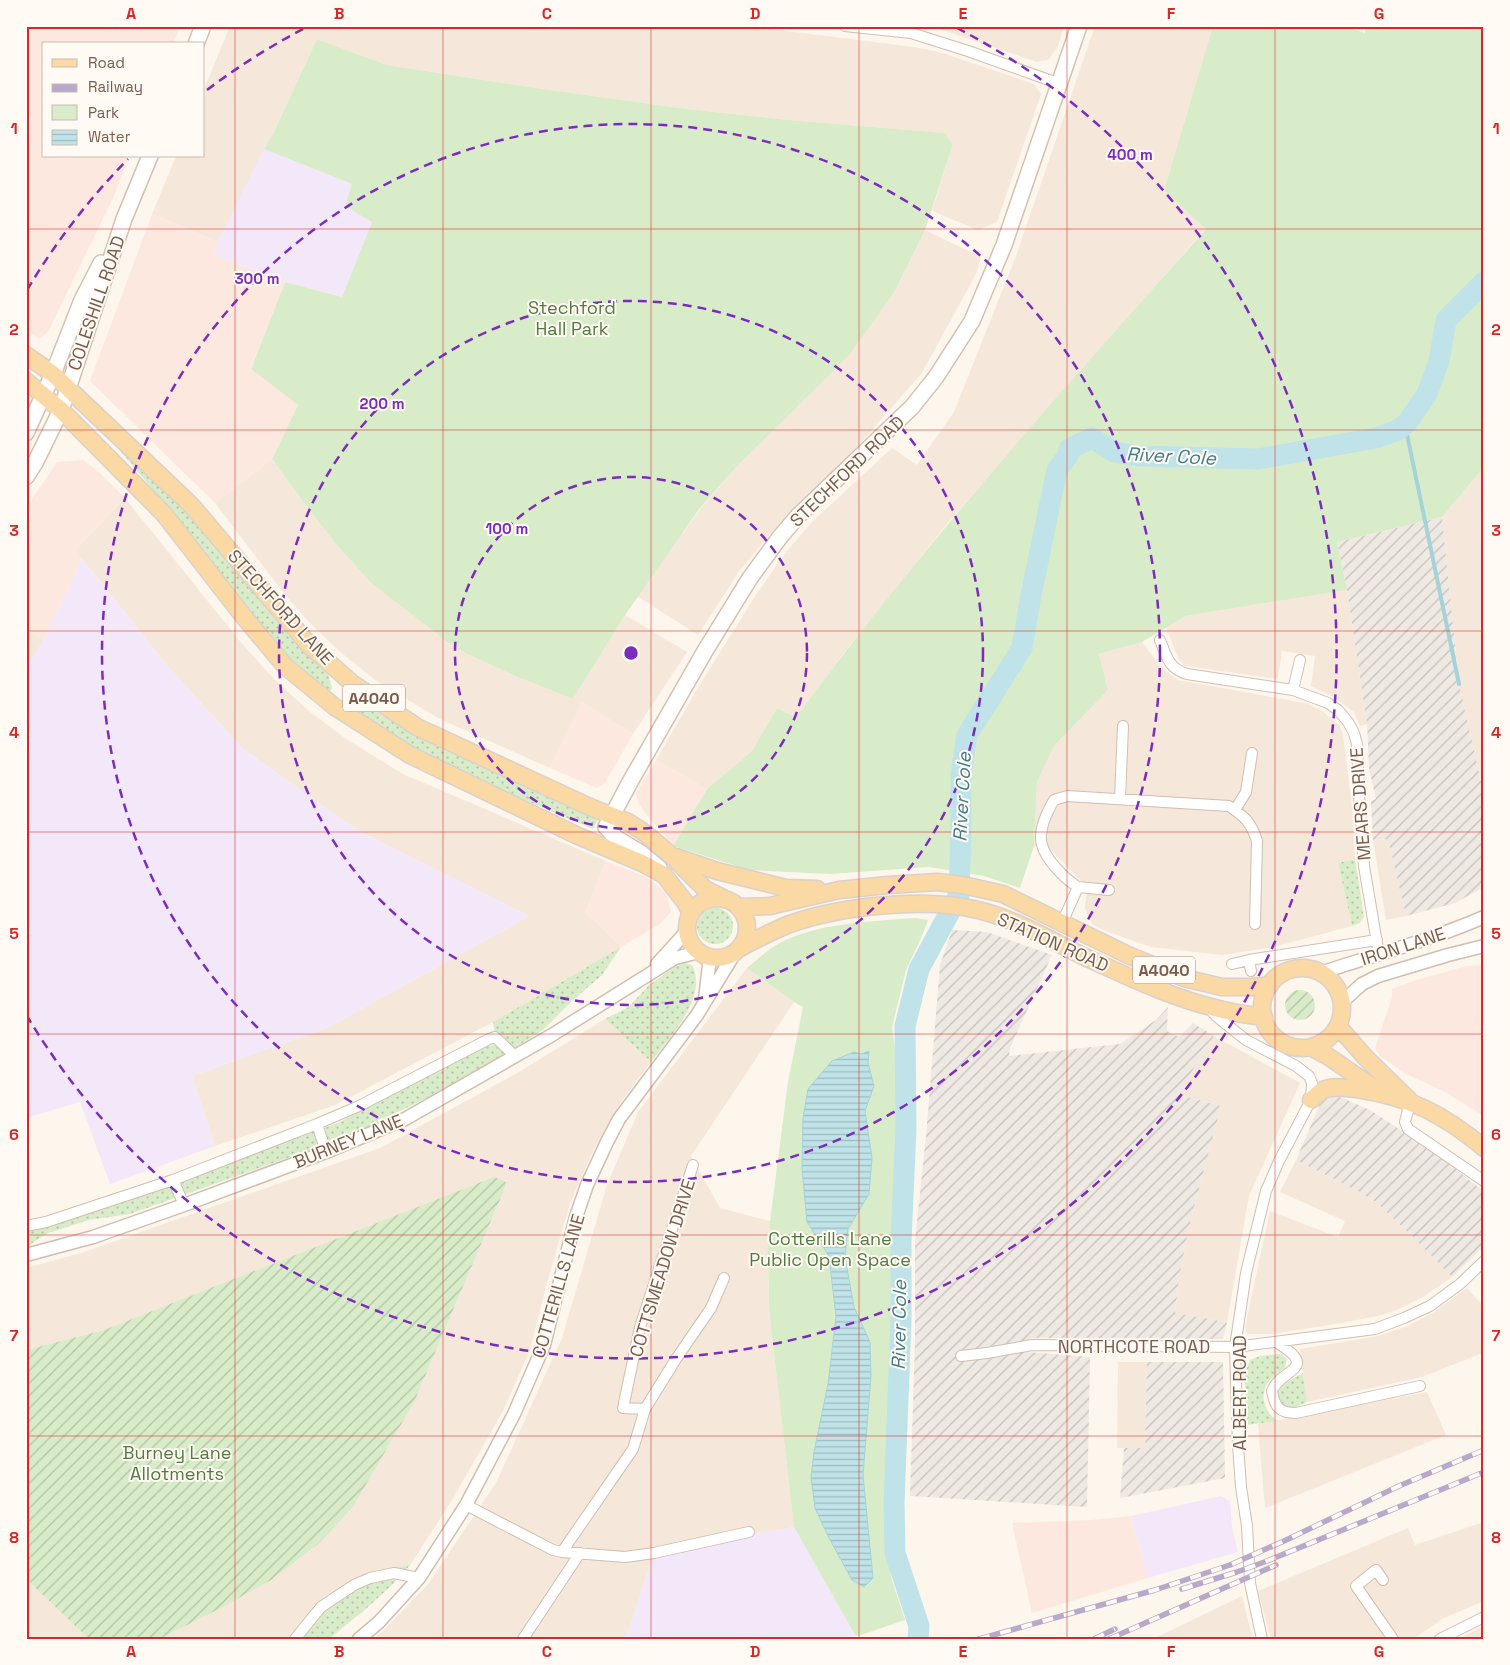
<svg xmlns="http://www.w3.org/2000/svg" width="1510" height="1665" font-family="'Space Grotesk',sans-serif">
	<defs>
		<pattern id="industrial-furrows" width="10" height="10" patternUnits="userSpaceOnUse" patternTransform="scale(1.25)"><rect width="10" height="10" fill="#efe9e4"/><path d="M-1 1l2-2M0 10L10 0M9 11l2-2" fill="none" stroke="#c7c0bb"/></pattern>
		<pattern id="grass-dots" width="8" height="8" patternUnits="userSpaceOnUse" patternTransform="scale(1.25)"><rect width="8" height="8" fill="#d8ecc9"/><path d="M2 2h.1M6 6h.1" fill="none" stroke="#b4c2a5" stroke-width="1.8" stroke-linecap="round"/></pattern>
		<pattern id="garden-furrows" width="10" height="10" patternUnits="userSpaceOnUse" patternTransform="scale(1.25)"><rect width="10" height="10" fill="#d8ecc9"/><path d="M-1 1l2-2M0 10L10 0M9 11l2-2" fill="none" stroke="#b4c2a5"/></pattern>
		<pattern id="water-rules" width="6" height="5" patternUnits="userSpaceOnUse" patternTransform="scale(1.25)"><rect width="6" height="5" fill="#bfe3e8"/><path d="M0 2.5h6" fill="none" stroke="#a0bbbe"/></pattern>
	</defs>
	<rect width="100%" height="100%" fill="#fdf6ec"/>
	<path fill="#f5e8da" d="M 230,26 L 746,26 L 914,47 L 939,52 L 1034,84 L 1041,94 L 997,222 L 978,230 L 932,211 L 953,144 L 943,133 L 789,120 L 687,109 L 536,88 L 387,65 L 317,39 L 273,134 L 218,242 L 152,214 L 176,156 L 204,156 L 204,89 Z
		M 931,26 L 1064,26 L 1058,46 L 1049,59 L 1037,62 Z
		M 1095,26 L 1213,26 L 1164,190 L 1206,228 L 947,524 L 843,654 L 796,719 L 777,708 L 752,751 L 707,789 L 656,760 L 699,686 L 757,593 L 787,551 L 812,522 L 892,448 L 917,465 L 954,412 L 1016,256 Z
		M 925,230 L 981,257 L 976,274 L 922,373 L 849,456 L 798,503 L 765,540 L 738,573 L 698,635 L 637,596 L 701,508 L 739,464 L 792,409 L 895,291 Z
		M 272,459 L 302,500 L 335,543 L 371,583 L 446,641 L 467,654 L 520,678 L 573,699 L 625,615 L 687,652 L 633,734 L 582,702 L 550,768 L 440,719 L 375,680 L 338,650 L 309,622 L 286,596 L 215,503 Z
		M 1484,467 L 1484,795 L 1459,684 L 1442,517 Z
		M 125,498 L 243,645 L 273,678 L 309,711 L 345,738 L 403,774 L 606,861 L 585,913 L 594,920 L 621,947 L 493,1022 L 335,1105 L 215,1146 L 192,1076 L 329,1027 L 529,916 L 358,831 L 243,749 L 170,669 L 75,550 Z
		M 1347,590 L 1367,724 L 1360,726 L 1354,712 L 1332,696 L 1311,686 L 1315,656 L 1282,651 L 1278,679 L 1185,666 L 1179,660 L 1166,628 L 1186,616 Z
		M 26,630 L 44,640 L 26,667 Z
		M 1142,642 L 1162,668 L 1178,680 L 1305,703 L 1321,710 L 1340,726 L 1343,734 L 1352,806 L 1355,859 L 1338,863 L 1352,926 L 1274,947 L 1222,955 L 1151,947 L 1103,930 L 1092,924 L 1085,908 L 1087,887 L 1051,850 L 1034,846 L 1037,782 L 1054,746 L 1108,690 L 1099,654 Z
		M 1388,839 L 1406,916 L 1386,920 L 1373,840 Z
		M 747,968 L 794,1002 L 691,1156 L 720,1208 L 770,1221 L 768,1247 L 769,1310 L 794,1527 L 654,1553 L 630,1627 L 623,1639 L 373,1639 L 381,1633 L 428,1584 L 496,1483 L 562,1338 L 607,1185 L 638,1112 Z
		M 605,1019 L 651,1062 L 623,1099 L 592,1153 L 570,1203 L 547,1283 L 530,1350 L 503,1411 L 452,1500 L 411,1564 L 366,1577 L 293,1639 L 159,1639 L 217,1610 L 415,1400 L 504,1190 L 506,1182 L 494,1178 L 104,1330 L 26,1350 L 26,1268 L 81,1253 L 380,1148 L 519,1072 Z
		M 1214,1036 L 1300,1083 L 1249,1196 L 1227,1322 L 1175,1313 L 1179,1277 L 1190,1223 L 1221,1106 L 1180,1095 L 1192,1071 Z
		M 1296,1160 L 1358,1191 L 1376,1202 L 1411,1235 L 1452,1277 L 1423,1297 L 1399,1309 L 1382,1315 L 1342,1323 L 1272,1334 L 1247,1334 L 1245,1327 L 1270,1211 L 1338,1237 L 1345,1221 L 1280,1192 Z
		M 1467,1288 L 1484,1307 L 1484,1350 L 1480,1354 L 1422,1377 L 1307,1402 L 1300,1349 L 1378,1336 L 1408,1326 L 1434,1312 Z
		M 1118,1362 L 1147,1362 L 1145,1448 L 1117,1448 Z
		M 1427,1392 L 1446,1435 L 1265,1508 L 1258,1424 Z
		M 1484,1522 L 1484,1601 L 1444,1618 L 1413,1639 L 1271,1639 L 1258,1591 L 1408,1528 L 1415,1545 Z
		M 26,1579 L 89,1639 L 26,1639 Z
		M 1242,1596 L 1253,1639 L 1153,1639 Z
		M 1484,1625 L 1484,1639 L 1459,1639 Z"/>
	<path fill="#fde8e0" d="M 26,26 L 180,26 L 173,44 L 44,44 L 44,156 L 129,156 L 113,198 L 48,332 L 39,339 L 26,330 Z
		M 152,214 L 218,242 L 214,255 L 285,282 L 251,368 L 298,405 L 272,459 L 215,503 L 90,381 Z
		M 83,460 L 98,471 L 125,498 L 76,549 L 82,559 L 44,640 L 26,630 L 26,508 L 57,462 Z
		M 582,701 L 633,734 L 605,783 L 597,788 L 550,768 Z
		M 656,760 L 707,789 L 673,846 L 645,813 L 638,802 L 636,793 Z
		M 606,861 L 646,877 L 666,892 L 671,912 L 660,924 L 621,947 L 594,920 L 585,913 Z
		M 1484,965 L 1484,1116 L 1443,1091 L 1404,1073 L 1380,1056 L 1375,1048 L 1392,997 L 1392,989 L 1416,980 L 1467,966 Z
		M 1131,1516 L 1148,1578 L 1032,1613 L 1012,1523 L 1091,1520 Z"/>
	<path fill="url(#industrial-furrows)" d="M 1442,517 L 1459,684 L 1484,795 L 1484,887 L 1455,903 L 1406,916 L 1388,839 L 1373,840 L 1371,801 L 1376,799 L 1369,769 L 1367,724 L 1347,590 L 1337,542 Z
		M 952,930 L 987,932 L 1052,955 L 1010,1048 L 1009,1056 L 1120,1044 L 1156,1020 L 1168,1007 L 1167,1031 L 1179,1037 L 1193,1023 L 1214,1036 L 1192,1071 L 1180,1095 L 1221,1106 L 1190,1223 L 1179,1277 L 1175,1313 L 1227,1322 L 1223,1339 L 1030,1338 L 1027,1352 L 1090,1357 L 1087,1507 L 910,1496 L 915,1343 L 915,1241 L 926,1136 L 940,965 Z
		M 1333,1094 L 1370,1110 L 1436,1153 L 1484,1192 L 1484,1246 L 1452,1277 L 1411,1235 L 1376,1202 L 1358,1191 L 1296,1160 L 1324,1095 Z
		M 1147,1362 L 1223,1362 L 1225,1478 L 1120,1498 L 1124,1448 L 1145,1448 Z"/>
	<path fill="#f3e8fa" d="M 264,149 L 352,184 L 372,222 L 342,297 L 285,282 L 214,255 L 218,242 Z
		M 82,559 L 170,669 L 243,749 L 358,831 L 529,916 L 329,1027 L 192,1076 L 215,1146 L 110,1184 L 80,1102 L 26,1118 L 26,667 L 44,640 Z
		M 1221,1496 L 1230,1501 L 1232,1527 L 1238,1552 L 1148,1578 L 1131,1516 Z
		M 794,1527 L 855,1635 L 858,1636 L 849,1639 L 623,1639 L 630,1627 L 654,1553 Z"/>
	<path fill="url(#grass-dots)" d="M 120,442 L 179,502 L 295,640 L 329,676 L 332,688 L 331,690 L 327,691 C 283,660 253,615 220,573 C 186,530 152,488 116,446 Z
		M 368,703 L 599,817 L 593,829 L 413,752 L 358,716 Z
		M 1355,859 L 1364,917 L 1360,923 L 1352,926 L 1338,863 Z
		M697 926a18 18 0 1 1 36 0a18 18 0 1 1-36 0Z
		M 621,947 L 602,975 L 571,1002 L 543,1030 L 463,1080 L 380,1121 L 335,1141 L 130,1214 L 89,1220 L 48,1233 L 26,1247 L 26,1230 L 184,1179 L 340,1122 L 481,1048 L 497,1044 L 493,1022 Z
		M 685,963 L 692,965 C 709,997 669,1038 651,1062 L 605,1019 L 629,1007 L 649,985 L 676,966 Z
		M 1281,1354 L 1287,1359 L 1285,1368 C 1279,1373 1271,1377 1267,1384 C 1259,1397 1266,1413 1277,1421 L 1246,1425 L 1245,1373 L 1250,1360 L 1260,1356 Z
		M 1303,1373 L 1307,1402 L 1294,1408 L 1285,1408 C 1269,1388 1286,1383 1303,1373 Z
		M 411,1564 L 392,1585 L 367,1608 L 329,1639 L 294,1639 L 321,1604 L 366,1577 Z"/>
	<path fill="#d8ecc9" d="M 1213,26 L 1344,26 L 1365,33 L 1366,26 L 1484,26 L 1484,467 L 1442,517 L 1337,542 L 1347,590 L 1186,616 L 1142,642 L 1099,654 L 1108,690 L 1054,746 L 1037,782 L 1034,846 L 1020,888 L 984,876 L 929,867 L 831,874 L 749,870 L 673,846 L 707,789 L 752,751 L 777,708 L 796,718 C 921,546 1065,388 1206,229 L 1164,190 Z
		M 317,39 L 387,65 L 536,88 L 687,109 L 789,120 L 944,133 L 953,144 L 925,230 L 895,291 L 849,355 L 739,464 L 700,508 L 625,615 L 573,699 L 520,678 L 467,654 L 446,641 L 371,583 L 335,543 L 302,500 L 272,459 L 298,405 L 251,369 L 285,282 L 342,297 L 372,222 L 345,206 L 352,184 L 264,149 L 273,134 Z
		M 916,918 L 928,920 L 922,936 L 906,970 L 892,1027 L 898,1073 L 900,1107 L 899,1158 L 894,1208 L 891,1260 L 893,1363 L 888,1451 L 887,1515 L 891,1577 L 905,1620 L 858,1636 L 855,1635 L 794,1527 L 769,1310 L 768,1247 L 770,1221 L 788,1082 L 803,1007 L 794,1002 L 747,968 C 757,960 767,950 778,944 C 815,923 874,921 916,918 Z"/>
	<path fill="url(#garden-furrows)" d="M1285 1005a15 15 0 1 1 30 0a15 15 0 1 1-30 0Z
		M 494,1177 L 506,1182 L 504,1190 L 415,1400 L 353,1507 L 318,1544 L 271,1580 L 217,1610 L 159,1639 L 89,1639 L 26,1579 L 26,1350 L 104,1330 Z"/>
	<path fill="url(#water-rules)" stroke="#a5d3da" d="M 869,1051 L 868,1063 L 874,1086 L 865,1111 L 872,1158 L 869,1194 L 848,1229 L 845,1257 L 854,1307 L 870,1342 L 871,1376 L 863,1475 L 873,1578 L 864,1587 L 852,1580 L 828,1536 L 815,1508 L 811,1477 L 814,1452 L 828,1384 L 836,1317 L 829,1256 L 807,1222 L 802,1168 L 803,1118 L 808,1089 L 832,1061 L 854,1052 L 861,1054 Z"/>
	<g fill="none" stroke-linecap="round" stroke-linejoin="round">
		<path stroke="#a5d3da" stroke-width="4" d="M 1405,425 L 1459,684"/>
		<path stroke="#bfe3e8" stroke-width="21" d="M 918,1639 L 919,1626 L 895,1553 L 894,1503 L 901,1320 L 901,1241 L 906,1128 L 905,1026 L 919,969 L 959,895 L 961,830 L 961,775 L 967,735 L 1022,648 L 1031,595 L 1057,470 L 1069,454 L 1069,449 L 1092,438 L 1114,452 L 1139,456 L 1258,459 L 1376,438 L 1396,431 L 1407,423 L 1427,394 L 1439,361 L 1446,320 L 1484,282"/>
		<defs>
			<path id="minor" d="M 845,26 L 911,33 L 968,51 L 1060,84
				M 1160,640 C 1167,657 1168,668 1187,674 L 1293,690 L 1328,703 L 1338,710 L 1348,722 L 1354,733 L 1357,744 L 1359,795 L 1364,866 L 1379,955
				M 1293,690 L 1300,660
				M 1120,799 L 1123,726
				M 1235,810 L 1246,792 L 1252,753
				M 1078,887 L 1109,890
				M 1062,923 L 1078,887 C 1065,879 1046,860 1042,845 C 1038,831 1047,812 1054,800 L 1067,796 L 1229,806 C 1245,817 1251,822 1257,841 L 1255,924
				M 1249,960 L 1251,971
				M 1232,964 L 1249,960 L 1377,940
				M 1209,1008 L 1216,1016 L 1246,1040 L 1296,1066 L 1309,1076 L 1312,1083 L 1311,1100 L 1279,1161 L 1266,1191 L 1246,1273 L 1235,1347 L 1238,1445 L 1241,1487 L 1247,1526 L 1250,1583 L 1262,1639
				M 1410,1102 L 1405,1122 L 1408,1129 L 1484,1181
				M 317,1124 L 359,1106 L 489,1039 L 495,1037 L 515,1056
				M 173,1180 L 184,1205
				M 26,1226 L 46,1222 L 173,1180 L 317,1124 L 326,1152
				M 1276,1342 C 1322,1370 1279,1369 1272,1391 C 1275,1408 1280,1413 1296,1413 L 1420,1386
				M 961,1356 L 987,1353 L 1032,1345 L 1235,1347 L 1375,1329 L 1404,1318 L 1430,1306 L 1460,1284 L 1484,1261
				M 645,1409 L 623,1408 L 640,1327 L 693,1165
				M 466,1505 L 553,1550 L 562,1552 L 625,1557 L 654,1553 L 749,1532
				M 562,1552 L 633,1449 L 645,1409 L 676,1359 L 711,1308 L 724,1278
				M 1383,1580 L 1376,1570 L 1356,1586 L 1393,1639
				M 295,1639 L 321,1607 L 354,1585 L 370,1578 L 394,1573 L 419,1578
				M 523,1639 L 580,1553
				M 1440,1639 L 1484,1617"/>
			<path id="tertiary" d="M 657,964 L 687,931
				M 1320,973 C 1375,955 1431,940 1484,917
				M 705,999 L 710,957
				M 1342,1002 L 1362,984 L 1378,976 L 1448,955 L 1484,946
				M 26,1255 L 93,1237 L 184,1205 L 326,1152 L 405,1119 L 552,1035 L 675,958 L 699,952
				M 359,1639 L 379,1622 L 419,1578 L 466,1505 L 514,1414 L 544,1345 L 576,1217 L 587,1185 L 607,1142 L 619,1119 L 697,1015 L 736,951"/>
			<path id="secondary" d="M 196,44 L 203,26
				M 26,433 L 53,374 L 82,300 L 101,263
				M 26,477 L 35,463 L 61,410 L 124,219 L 150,156
				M 659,868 L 641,853 L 616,838 L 606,827 L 630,782 L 705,651 L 750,578 L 780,537 L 798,516 L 912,407 L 936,377 L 972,321 L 1004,245 L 1079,26"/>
			<path id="primary" d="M 26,355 L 53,374 L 192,506 L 310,646 L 353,684 L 417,727 L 590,807 L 628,822 L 645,833 L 673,857 L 705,889 L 723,898
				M 26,381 L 61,410 L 164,514 L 244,617 L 285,666 L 335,707 L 410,755 L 576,835 L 642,863 L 664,875 L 685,902 L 691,913
				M 676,857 L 717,871 L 786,888 L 817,889
				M687 928a30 30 0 1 1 60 0a30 30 0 1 1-60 0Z
				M 739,907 L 770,906 L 839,890 L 888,885 L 937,882 L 963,885 L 1003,894 L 1128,955 L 1184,978 L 1222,987 L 1253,987 L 1270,985
				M 740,948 C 755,940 771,932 787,925 C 839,906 924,897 978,910 C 1016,919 1050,940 1085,957 C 1129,977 1172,998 1219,1009 C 1233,1013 1249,1015 1264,1017
				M1262 1008a40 40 0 1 1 80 0a40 40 0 1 1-80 0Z
				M 1338,1026 L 1365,1057 L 1409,1100
				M 1311,1047 L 1329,1057 L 1377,1090
				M 1311,1100 C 1315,1097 1319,1092 1323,1090 C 1334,1085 1346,1088 1357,1089 C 1410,1097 1443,1114 1484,1148"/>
		</defs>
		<use href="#minor" stroke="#d1beb0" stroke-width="12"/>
		<use href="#tertiary" stroke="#d1beb0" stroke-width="15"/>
		<use href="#secondary" stroke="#d6c0b0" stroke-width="18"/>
		<use href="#primary" stroke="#dad1cd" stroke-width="19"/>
		<use href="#minor" stroke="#fff" stroke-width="10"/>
		<use href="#tertiary" stroke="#fff" stroke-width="12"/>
		<use href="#secondary" stroke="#fff" stroke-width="15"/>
		<use href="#primary" stroke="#fbd9a5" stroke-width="16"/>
		<defs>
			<path id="rail" d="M 1182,1589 L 1237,1572 L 1267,1561 L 1484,1472
				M 979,1639 L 1155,1590 L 1230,1565 L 1284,1541 L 1399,1486 L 1484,1450
				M 1094,1639 L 1115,1629
				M 1109,1639 L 1276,1565"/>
		</defs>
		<use href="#rail" stroke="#b9a8c9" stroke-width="5.5"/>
		<use href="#rail" stroke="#fffaf3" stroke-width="4" stroke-dasharray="11" stroke-linecap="butt"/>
	</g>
	<path fill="none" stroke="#d62828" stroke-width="1" stroke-opacity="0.55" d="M 235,26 L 235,1639M 443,26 L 443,1639M 651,26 L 651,1639M 859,26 L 859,1639M 1067,26 L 1067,1639M 1275,26 L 1275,1639M 26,229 L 1484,229M 26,430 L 1484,430M 26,631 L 1484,631M 26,832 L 1484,832M 26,1034 L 1484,1034M 26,1235 L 1484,1235M 26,1436 L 1484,1436"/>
	<g fill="none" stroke="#7b2cbf" stroke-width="2.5" stroke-dasharray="9 6">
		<circle cx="631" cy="653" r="176"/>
		<circle cx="631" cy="653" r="352"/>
		<circle cx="631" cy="653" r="529"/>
		<path d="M27 290A705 705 0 0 1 128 159M207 90A705 705 0 0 1 305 28M957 28A705 705 0 1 1 27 1016"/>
	</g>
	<g text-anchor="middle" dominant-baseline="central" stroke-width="4" stroke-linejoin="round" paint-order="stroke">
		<g fill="#fffaf3" stroke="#a28b7f" stroke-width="1">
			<rect x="343" y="684.5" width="62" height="27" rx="4"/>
			<rect x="1133" y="956.5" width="62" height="27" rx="4"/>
		</g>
		<g font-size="16" font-weight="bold" fill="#7a5c4d">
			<text x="374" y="698">A4040</text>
			<text x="1164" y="970">A4040</text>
		</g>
		<g font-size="18" fill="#7a5c4d" stroke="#fffaf3">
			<text transform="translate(96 303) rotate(-71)">COLESHILL ROAD</text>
			<text transform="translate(847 471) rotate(-44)">STECHFORD ROAD</text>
			<text transform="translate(281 607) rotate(48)">STECHFORD LANE</text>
			<text transform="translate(1360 804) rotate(-94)">MEARS DRIVE</text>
			<text transform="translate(1053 942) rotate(24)">STATION ROAD</text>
			<text transform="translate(1403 946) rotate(-18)">IRON LANE</text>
			<text transform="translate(348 1141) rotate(-22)">BURNEY LANE</text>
			<text transform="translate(662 1268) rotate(-73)">COTTSMEADOW DRIVE</text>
			<text transform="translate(558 1286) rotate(-74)">COTTERILLS LANE</text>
			<text x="1134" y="1346">NORTHCOTE ROAD</text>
			<text transform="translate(1239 1393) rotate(-90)">ALBERT ROAD</text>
		</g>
		<g font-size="18" fill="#537a41" stroke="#fffaf3">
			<text x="572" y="307">Stechford<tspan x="572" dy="21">Hall Park</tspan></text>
			<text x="830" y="1238">Cotterills Lane<tspan x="830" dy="21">Public Open Space</tspan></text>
			<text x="177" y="1452">Burney Lane<tspan x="177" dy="21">Allotments</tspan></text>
		</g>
		<g font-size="19" font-style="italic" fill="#437c86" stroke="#fffaf3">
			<text transform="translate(1171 456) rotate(3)">River Cole</text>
			<text transform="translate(962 797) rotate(-87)">River Cole</text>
			<text transform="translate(899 1325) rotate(-89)">River Cole</text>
		</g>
	</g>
	<circle cx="631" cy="653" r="8" fill="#7b2cbf" stroke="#fffaf3" stroke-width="2.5"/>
	<g font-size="15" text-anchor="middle" font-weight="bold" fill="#7b2cbf" stroke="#fffaf3" stroke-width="4" stroke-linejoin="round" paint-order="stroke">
		<text x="1130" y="160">400 m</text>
		<text x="257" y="284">300 m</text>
		<text x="382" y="409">200 m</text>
		<text x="507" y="534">100 m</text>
	</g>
	<rect width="1510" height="1665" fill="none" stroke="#fffaf3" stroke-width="55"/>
	<rect x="42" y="42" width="162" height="115" fill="#fffaf3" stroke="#cabbb1"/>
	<rect x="52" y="59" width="25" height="8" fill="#fbd9a5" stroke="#cabbb1"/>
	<text x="88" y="68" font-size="15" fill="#7a5c4d">Road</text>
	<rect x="52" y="84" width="25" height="8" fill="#b9a8c9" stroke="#cabbb1"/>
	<text x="88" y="92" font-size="15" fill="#7a5c4d">Railway</text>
	<rect x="52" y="105" width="25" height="15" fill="#d8ecc9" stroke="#cabbb1"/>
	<text x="88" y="118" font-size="15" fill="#7a5c4d">Park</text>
	<rect x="52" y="130" width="25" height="15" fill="url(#water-rules)" stroke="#cabbb1"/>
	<text x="88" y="142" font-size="15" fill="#7a5c4d">Water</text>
	<rect x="28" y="28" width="1454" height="1610" fill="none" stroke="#d62828" stroke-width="2"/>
	<g font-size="16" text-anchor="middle" font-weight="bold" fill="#d62828">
		<text x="131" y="19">A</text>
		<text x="339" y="19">B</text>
		<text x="547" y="19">C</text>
		<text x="755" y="19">D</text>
		<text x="963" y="19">E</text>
		<text x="1171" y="19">F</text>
		<text x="1379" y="19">G</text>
		<text x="14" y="134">1</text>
		<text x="1496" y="134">1</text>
		<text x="14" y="335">2</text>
		<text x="1496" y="335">2</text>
		<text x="14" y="536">3</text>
		<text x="1496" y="536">3</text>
		<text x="14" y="738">4</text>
		<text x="1496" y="738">4</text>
		<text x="14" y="939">5</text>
		<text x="1496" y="939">5</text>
		<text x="14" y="1140">6</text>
		<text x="1496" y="1140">6</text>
		<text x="14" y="1341">7</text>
		<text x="1496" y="1341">7</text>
		<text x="14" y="1543">8</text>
		<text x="1496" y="1543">8</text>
		<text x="131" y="1657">A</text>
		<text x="339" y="1657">B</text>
		<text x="547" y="1657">C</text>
		<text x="755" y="1657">D</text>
		<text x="963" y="1657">E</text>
		<text x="1171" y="1657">F</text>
		<text x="1379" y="1657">G</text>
	</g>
</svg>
